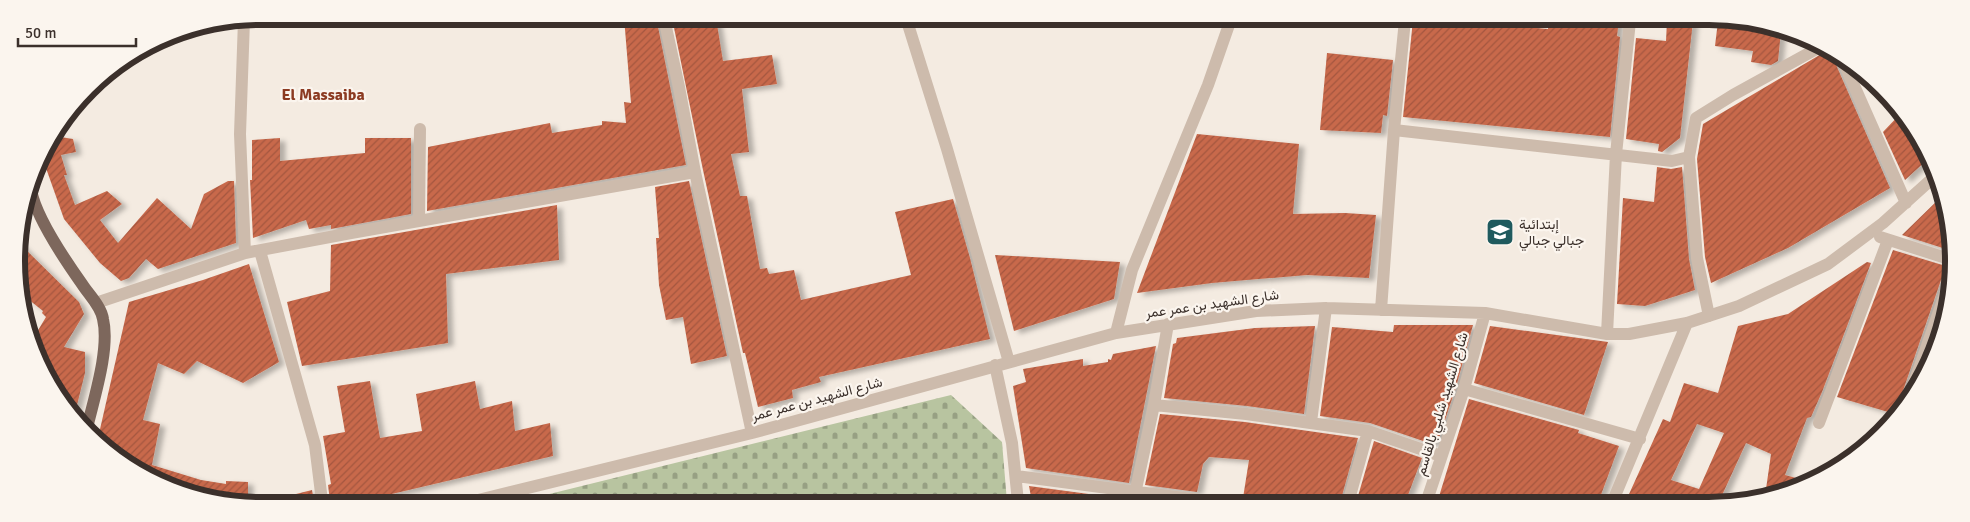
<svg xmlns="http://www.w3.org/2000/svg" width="1970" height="522" font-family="Signika,Vazirmatn,sans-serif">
	<defs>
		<pattern id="cemetery-stones" width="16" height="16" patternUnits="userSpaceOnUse" patternTransform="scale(1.25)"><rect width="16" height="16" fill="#b8c4a0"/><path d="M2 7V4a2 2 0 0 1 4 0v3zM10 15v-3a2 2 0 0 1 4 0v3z" fill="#97a083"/></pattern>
		<pattern id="building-hatch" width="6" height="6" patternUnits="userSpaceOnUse" patternTransform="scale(1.25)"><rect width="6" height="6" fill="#c8694b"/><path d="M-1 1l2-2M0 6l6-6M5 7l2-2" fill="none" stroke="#a4573f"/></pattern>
		<filter id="shadow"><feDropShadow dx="5.5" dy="3" stdDeviation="2.5" flood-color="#0004"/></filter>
	</defs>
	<rect width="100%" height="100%" fill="#f4ebe1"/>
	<path fill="url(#cemetery-stones)" d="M 951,395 L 1002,442 L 1007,502 L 517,502 Z"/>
	<path fill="url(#building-hatch)" fill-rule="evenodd" filter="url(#shadow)" d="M 624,17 L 656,17 L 686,165 L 427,211 L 428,147 L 550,123 L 552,133 L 602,125 L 602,121 L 626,123 L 624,102 L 631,103 Z
		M 672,18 L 716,18 L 723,61 L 772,55 L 777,84 L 742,89 L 749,152 L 731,154 L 740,196 L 747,196 L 760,269 L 767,268 L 769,274 L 794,270 L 801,300 L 911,275 L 895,212 L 953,199 L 970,258 L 990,339 L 819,377 L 821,382 L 792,390 L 793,398 L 758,407 L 745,353 L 743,353 L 703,170 Z
		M 1413,20 L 1451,20 L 1548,29 L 1548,20 L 1619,20 L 1617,36 L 1620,37 L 1610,137 L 1403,117 Z
		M 1667,21 L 1693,21 L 1680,138 L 1662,152 L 1658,151 L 1659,144 L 1626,139 L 1636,38 L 1666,41 Z
		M 1718,21 L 1775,28 L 1781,31 L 1778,61 L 1771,65 L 1751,62 L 1753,51 L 1715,46 Z
		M 1828,50 L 1830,51 L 1890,188 L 1788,248 L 1711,283 L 1705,257 L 1697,159 L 1703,124 Z
		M 1327,53 L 1393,60 L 1387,116 L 1383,115 L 1381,133 L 1320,130 Z
		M 1901,113 L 1912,125 L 1927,160 L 1905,180 L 1883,132 Z
		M 1197,134 L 1299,144 L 1293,214 L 1345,213 L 1376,215 L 1369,278 L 1307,275 L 1212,283 L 1137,293 Z
		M 54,136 L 73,139 L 76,152 L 61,155 L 67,175 L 64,175 L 75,205 L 107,191 L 122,204 L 100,220 L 118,243 L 157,198 L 191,229 L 204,194 L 228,181 L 234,181 L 236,243 L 158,269 L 146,259 L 129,278 L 121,281 L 100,263 L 64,219 L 41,154 Z
		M 280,138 L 280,161 L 365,153 L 365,138 L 411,138 L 411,214 L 331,229 L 331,225 L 309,229 L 306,220 L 253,238 L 250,180 L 252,180 L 252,140 Z
		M 1657,167 L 1671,169 L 1682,167 L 1689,259 L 1695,290 L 1645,306 L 1617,304 L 1623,198 L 1654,202 Z
		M 689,181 L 727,356 L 691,364 L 683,317 L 666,320 L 659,285 L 656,238 L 659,238 L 655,187 Z
		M 1942,196 L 1949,213 L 1949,250 L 1902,235 Z
		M 557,205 L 559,260 L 446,274 L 448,343 L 302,366 L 287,302 L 330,291 L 331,245 Z
		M 18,242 L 79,302 L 84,314 L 64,347 L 85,352 L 85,373 L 74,417 L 67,410 L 31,342 L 46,317 L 42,313 L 43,311 L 23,295 Z
		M 1893,250 L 1949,267 L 1949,275 L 1944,277 L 1941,280 L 1895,414 L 1837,397 Z
		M 995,255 L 1120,262 L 1114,299 L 1014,331 Z
		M 1867,262 L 1871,263 L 1822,392 L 1811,417 L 1807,418 L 1785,475 L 1796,478 L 1794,488 L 1765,496 L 1771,454 L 1746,443 L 1718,504 L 1625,503 L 1663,419 L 1670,422 L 1684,383 L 1718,393 L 1738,326 L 1788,314 ZM 1697,424 L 1724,433 L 1699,489 L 1671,480 Z
		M 249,264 L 279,362 L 243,383 L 197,361 L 184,374 L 158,363 L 143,420 L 160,424 L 152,465 L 201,480 L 226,484 L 226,481 L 248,482 L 248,501 L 214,501 L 138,473 L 98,438 L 129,302 L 203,280 Z
		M 1394,325 L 1473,325 L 1456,387 L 1438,441 L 1432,444 L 1370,423 L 1320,416 L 1332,327 L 1393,332 Z
		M 1315,326 L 1304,414 L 1247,406 L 1164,398 L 1173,344 L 1176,343 L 1177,338 L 1255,328 Z
		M 1490,326 L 1608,342 L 1584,415 L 1474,383 Z
		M 1156,346 L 1129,483 L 1026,468 L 1013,386 L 1026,382 L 1023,369 L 1083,359 L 1083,366 L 1108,362 L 1108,359 L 1111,360 L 1113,354 Z
		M 370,381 L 380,438 L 422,431 L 416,394 L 475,381 L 480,409 L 512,401 L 515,431 L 550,423 L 553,456 L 362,501 L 330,501 L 328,485 L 331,484 L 323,436 L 345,432 L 337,386 Z
		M 1469,399 L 1579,430 L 1578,433 L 1619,446 L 1598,503 L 1437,503 Z
		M 1160,414 L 1245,422 L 1358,438 L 1340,503 L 1281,503 L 1243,498 L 1249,460 L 1209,457 L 1203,464 L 1197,492 L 1145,485 Z
		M 1374,441 L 1422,458 L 1405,503 L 1356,503 Z
		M 1029,486 L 1126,499 L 1125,503 L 1032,502 Z
		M 312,490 L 314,501 L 285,501 L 284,497 Z"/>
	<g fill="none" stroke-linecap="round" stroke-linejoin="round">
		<path stroke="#cdbbac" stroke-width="12" d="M 664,18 L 679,87 L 695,172 L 752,433
			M 906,18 L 947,149 L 1009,362
			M 244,20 L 240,134 L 245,253
			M 1841,56 L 1906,203
			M 1394,130 L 1672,161 L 1689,157 L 1696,118 L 1733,95 L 1820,47
			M 1689,157 L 1697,258 L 1709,316
			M 419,221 L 420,129
			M 1880,237 L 1949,259
			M 260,251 L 315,445 L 322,501
			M 96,303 L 245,253 L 351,233 L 695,172
			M 1381,310 L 1394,130 L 1405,20
			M 1116,333 L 1132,270 L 1208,85 L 1231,19
			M 1607,334 L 1616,154 L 1630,21
			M 995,365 L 1012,443 L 1018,502
			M 1464,389 L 1640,439
			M 1908,400 L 1949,283
			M 1154,405 L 1246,414 L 1368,431 L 1441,456
			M 1311,422 L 1326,308
			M 1819,423 L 1888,240
			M 1016,476 L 1222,503
			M 470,502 L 752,433 L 1116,333 L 1256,311 L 1326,308 L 1485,313 L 1607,334 L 1629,334 L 1687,323 L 1739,306 L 1828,264 L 1883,223 L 1934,177
			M 1133,503 L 1154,405 L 1168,324
			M 1348,503 L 1368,431
			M 1426,503 L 1464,389 L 1485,313
			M 1612,503 L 1687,323"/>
		<path stroke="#7d675c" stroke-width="12" d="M 31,190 C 36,218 65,260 82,284 C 89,295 101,306 103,319 C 110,349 94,398 87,428"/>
	</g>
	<defs>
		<symbol id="school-square" viewBox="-11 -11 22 22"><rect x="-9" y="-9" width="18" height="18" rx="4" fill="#1f5a5e" stroke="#fbf5ee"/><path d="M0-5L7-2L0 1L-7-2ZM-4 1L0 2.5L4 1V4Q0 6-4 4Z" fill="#fff"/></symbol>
	</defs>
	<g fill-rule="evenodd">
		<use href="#school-square" x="1484" y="216" width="32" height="32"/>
	</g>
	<g text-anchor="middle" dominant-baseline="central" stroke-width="4.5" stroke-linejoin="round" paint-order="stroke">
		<g font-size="14" fill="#3b302b" stroke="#fbf5ee" text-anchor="start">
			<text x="1519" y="224">إبتدائية<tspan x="1519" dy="16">جبالي جبالي</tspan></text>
		</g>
		<g font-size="14" fill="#3b302b" stroke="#fbf5ee">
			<text transform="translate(1212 304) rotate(-8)">شارع الشهيد بن عمر عمر</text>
			<text transform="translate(817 399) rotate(-15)">شارع الشهيد بن عمر عمر</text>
			<text transform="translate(1442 404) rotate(-73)">شارع الشهيد شلبي بالقاسم</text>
		</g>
		<g font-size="16" font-weight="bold" fill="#8c3b22" stroke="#fbf5ee">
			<text x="323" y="95">El Massaiba</text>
		</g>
	</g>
	<path d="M0 0H1970V522H0ZM261 25H1709A236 236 0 0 1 1945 261V261A236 236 0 0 1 1709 497H261A236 236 0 0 1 25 261V261A236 236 0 0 1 261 25Z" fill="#fbf5ee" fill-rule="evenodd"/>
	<path fill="none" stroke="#3b302b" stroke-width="6" d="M261 25H1709A236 236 0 0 1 1945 261V261A236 236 0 0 1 1709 497H261A236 236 0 0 1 25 261V261A236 236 0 0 1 261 25Z"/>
	<path d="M18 38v8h118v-8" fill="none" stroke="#3b302b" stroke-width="2.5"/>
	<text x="25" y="38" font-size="15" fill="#3b302b" stroke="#fbf5ee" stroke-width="4" paint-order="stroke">50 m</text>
</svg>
